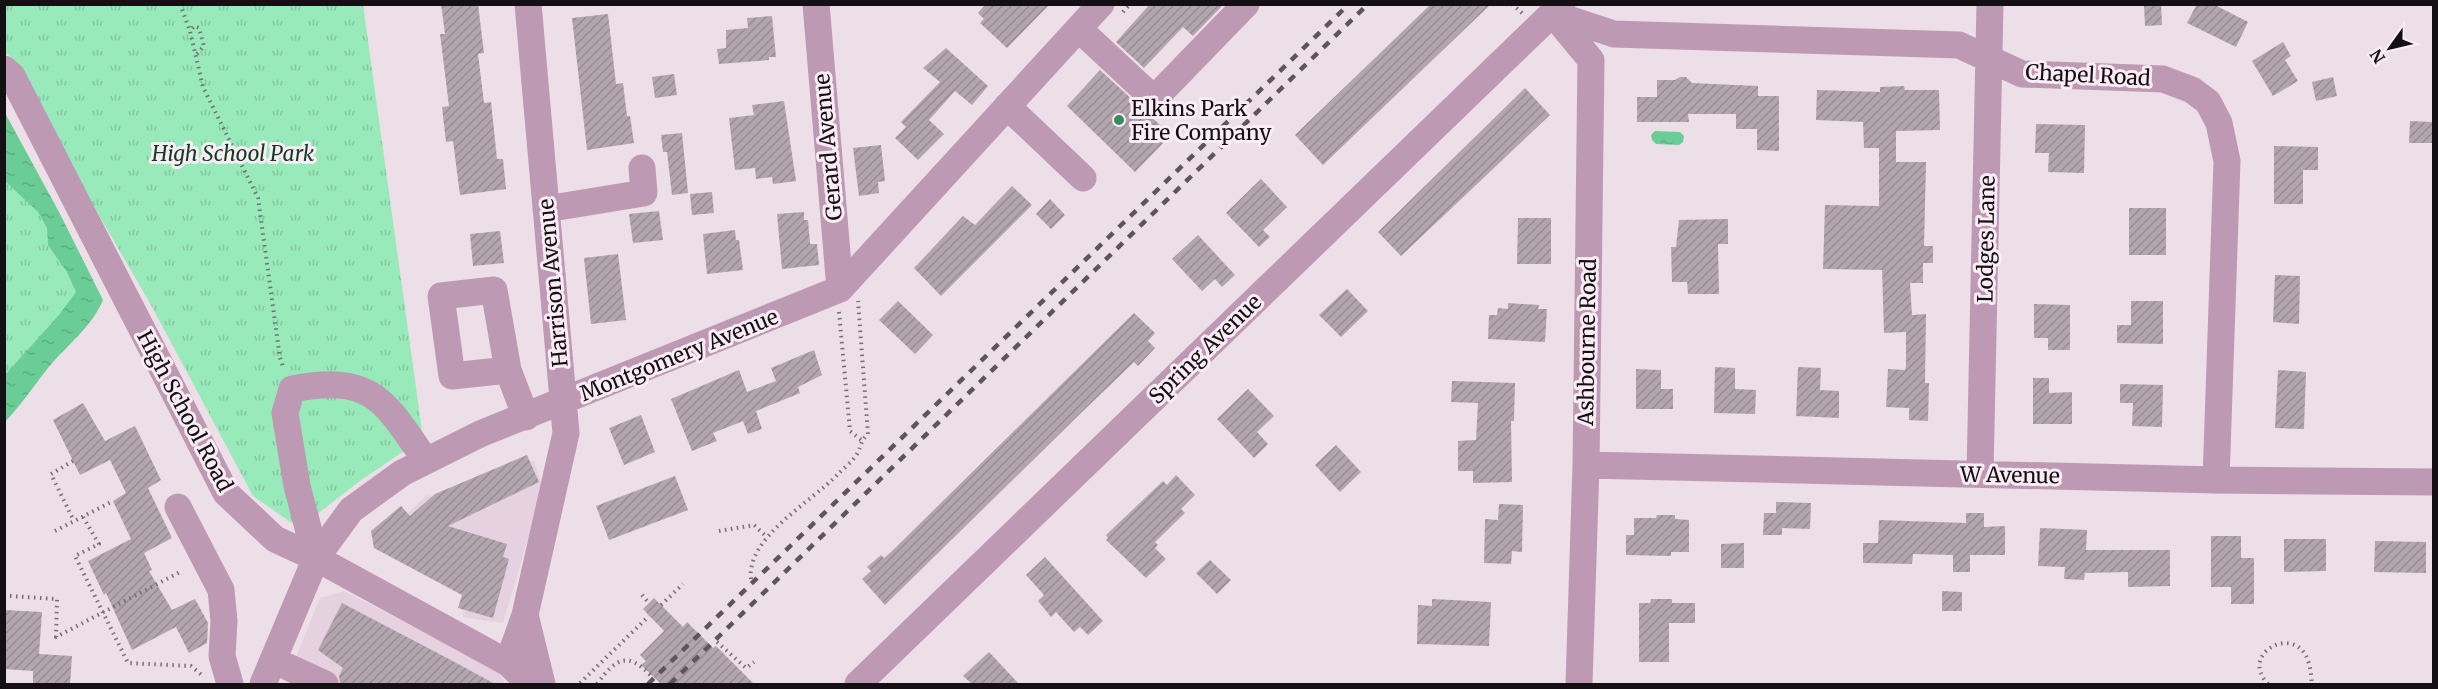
<svg xmlns="http://www.w3.org/2000/svg" width="2438" height="689" font-family="Merriweather,serif">
	<defs>
		<pattern id="park-tufts" width="24" height="20" patternUnits="userSpaceOnUse" patternTransform="scale(1.5)"><rect width="24" height="20" fill="#99eaba"/><path d="M3 7l-1-3M5 7V3M7 7l1-3M15 17l-1-3M17 17v-4M19 17l1-3" fill="none" stroke="#83c89f"/></pattern>
		<pattern id="water-ripples" width="26" height="14" patternUnits="userSpaceOnUse" patternTransform="scale(1.5)"><rect width="26" height="14" fill="#6bcd96"/><path d="M2 4q2-2 4 0t4 0M15 11q2-2 4 0t4 0" fill="none" stroke="#5caf80"/></pattern>
		<pattern id="building-hatch" width="6" height="6" patternUnits="userSpaceOnUse" patternTransform="scale(1.5)"><rect width="6" height="6" fill="#b2a5ad"/><path d="M-1 1l2-2M0 6l6-6M5 7l2-2" fill="none" stroke="#988d94"/></pattern>
	</defs>
	<rect width="100%" height="100%" fill="#eddfe8"/>
	<path fill="#e5d1df" d="M 534,461 L 543,488 L 503,623 L 463,617 L 465,592 L 377,542 L 427,495 L 434,498 L 508,464 Z
		M 344,591 L 498,670 L 505,684 L 285,684 L 320,598 Z"/>
	<path fill="url(#park-tufts)" d="M 4,5 L 363,5 L 423,438 L 360,481 L 299,528 L 253,496 L 151,305 L 31,98 L 10,56 L 5,53 Z
		M 4,129 L 91,288 L 4,390 Z"/>
	<path fill="url(#water-ripples)" d="M 4,111 L 59,212 L 103,300 C 91,328 67,345 48,368 C 33,387 21,405 5,422 L 5,375 L 59,315 L 76,292 L 67,272 L 48,245 L 47,228 L 38,212 L 5,181 Z
		M 1655,131 L 1680,132 L 1684,136 L 1683,142 L 1679,145 L 1656,144 L 1652,140 L 1651,135 Z"/>
	<path fill="url(#building-hatch)" d="M 441,4 L 478,4 L 484,53 L 478,54 L 484,103 L 491,102 L 497,159 L 503,159 L 506,189 L 460,195 L 453,141 L 446,142 L 442,107 L 449,106 L 440,34 L 445,34 Z
		M 986,4 L 1050,4 L 1007,48 L 980,23 L 984,19 L 978,13 Z
		M 1150,4 L 1224,4 L 1193,36 L 1183,27 L 1144,68 L 1116,42 Z
		M 1431,4 L 1491,4 L 1323,165 L 1295,135 Z
		M 2144,4 L 2161,4 L 2162,25 L 2145,26 Z
		M 2197,4 L 2213,4 L 2248,22 L 2236,47 L 2187,23 Z
		M 608,14 L 616,84 L 623,83 L 627,116 L 630,116 L 634,143 L 587,150 L 572,18 Z
		M 772,16 L 776,57 L 769,57 L 769,60 L 719,64 L 717,49 L 726,48 L 726,30 L 748,28 L 747,18 Z
		M 2283,42 L 2291,56 L 2285,60 L 2298,81 L 2273,96 L 2252,61 Z
		M 946,48 L 988,86 L 972,105 L 955,91 L 929,120 L 944,134 L 918,160 L 895,138 L 906,127 L 901,122 L 940,82 L 923,68 Z
		M 1100,70 L 1171,135 L 1135,172 L 1067,106 Z
		M 674,74 L 677,95 L 655,98 L 652,77 Z
		M 1680,77 L 1686,77 L 1692,83 L 1758,86 L 1758,96 L 1779,96 L 1779,151 L 1757,150 L 1757,129 L 1736,129 L 1736,114 L 1688,114 L 1689,122 L 1637,122 L 1637,97 L 1657,97 L 1657,80 L 1675,80 Z
		M 2333,77 L 2337,96 L 2316,101 L 2312,82 Z
		M 1904,86 L 1905,90 L 1939,90 L 1940,130 L 1896,131 L 1896,162 L 1926,162 L 1924,246 L 1933,246 L 1933,263 L 1923,263 L 1923,283 L 1910,283 L 1912,315 L 1926,314 L 1925,383 L 1929,383 L 1928,421 L 1909,420 L 1909,408 L 1886,407 L 1888,369 L 1905,370 L 1906,366 L 1906,332 L 1884,333 L 1882,270 L 1823,269 L 1825,205 L 1879,206 L 1879,148 L 1864,148 L 1863,122 L 1816,120 L 1817,90 L 1880,92 L 1880,87 Z
		M 1525,88 L 1550,115 L 1401,256 L 1378,232 Z
		M 784,101 L 796,181 L 773,184 L 772,177 L 756,179 L 755,168 L 735,170 L 729,118 L 754,115 L 752,105 Z
		M 2410,121 L 2433,122 L 2433,143 L 2409,143 Z
		M 2036,124 L 2085,125 L 2084,173 L 2048,172 L 2049,153 L 2035,153 Z
		M 682,133 L 688,193 L 672,195 L 667,152 L 663,152 L 661,135 Z
		M 881,145 L 885,181 L 878,182 L 879,193 L 859,196 L 853,148 Z
		M 2274,146 L 2318,147 L 2318,170 L 2303,170 L 2303,204 L 2274,204 Z
		M 1261,179 L 1287,207 L 1263,230 L 1270,237 L 1259,247 L 1226,213 Z
		M 1012,186 L 1032,205 L 941,296 L 914,268 L 963,216 L 975,225 Z
		M 712,192 L 714,213 L 692,215 L 690,194 Z
		M 1050,199 L 1065,215 L 1051,229 L 1036,214 Z
		M 2129,208 L 2166,208 L 2166,255 L 2129,255 Z
		M 659,211 L 663,240 L 633,243 L 629,214 Z
		M 804,212 L 804,220 L 808,220 L 810,244 L 817,244 L 819,265 L 782,269 L 777,214 Z
		M 1518,218 L 1551,218 L 1551,264 L 1517,264 Z
		M 1728,219 L 1728,244 L 1718,244 L 1719,294 L 1688,294 L 1687,282 L 1672,282 L 1671,247 L 1676,247 L 1679,220 Z
		M 735,230 L 736,240 L 739,240 L 743,270 L 707,274 L 703,234 Z
		M 500,231 L 504,263 L 473,266 L 470,234 Z
		M 1198,235 L 1235,275 L 1222,287 L 1215,279 L 1202,291 L 1172,259 Z
		M 618,254 L 626,320 L 591,324 L 584,258 Z
		M 2275,275 L 2300,276 L 2299,324 L 2273,322 Z
		M 1347,289 L 1368,311 L 1341,337 L 1319,315 Z
		M 898,301 L 933,335 L 915,354 L 879,320 Z
		M 2131,301 L 2163,301 L 2163,344 L 2117,343 L 2117,325 L 2131,325 Z
		M 1508,303 L 1539,305 L 1538,309 L 1547,309 L 1545,342 L 1488,339 L 1489,315 L 1497,315 L 1498,308 L 1508,309 Z
		M 2034,304 L 2070,305 L 2070,350 L 2048,350 L 2048,338 L 2034,338 Z
		M 1134,313 L 1155,333 L 1148,341 L 1155,348 L 1138,366 L 1134,362 L 1081,413 L 885,605 L 862,579 L 871,571 L 867,567 L 881,555 L 884,558 L 891,552 Z
		M 814,350 L 822,375 L 798,387 L 800,393 L 756,411 L 762,429 L 748,434 L 743,421 L 713,433 L 717,441 L 692,451 L 671,399 L 739,370 L 747,392 L 776,381 L 771,368 Z
		M 1715,367 L 1735,368 L 1735,389 L 1756,390 L 1755,414 L 1714,413 Z
		M 1798,367 L 1821,368 L 1820,390 L 1839,391 L 1839,418 L 1796,416 Z
		M 1636,369 L 1661,370 L 1661,389 L 1673,389 L 1673,409 L 1636,409 Z
		M 2278,370 L 2306,372 L 2304,429 L 2275,428 Z
		M 2033,378 L 2049,378 L 2049,393 L 2072,392 L 2072,424 L 2033,424 Z
		M 1452,381 L 1515,383 L 1514,421 L 1511,421 L 1512,482 L 1473,483 L 1473,471 L 1458,471 L 1458,441 L 1476,440 L 1478,403 L 1451,402 Z
		M 2120,384 L 2163,385 L 2162,427 L 2132,426 L 2133,403 L 2120,403 Z
		M 1248,389 L 1274,416 L 1257,432 L 1268,444 L 1254,458 L 1217,419 Z
		M 83,403 L 105,441 L 135,426 L 161,480 L 148,488 L 172,538 L 144,553 L 152,570 L 149,571 L 172,610 L 195,599 L 208,623 L 207,643 L 189,653 L 176,627 L 132,650 L 106,593 L 104,595 L 88,561 L 131,539 L 113,501 L 126,493 L 110,460 L 80,475 L 53,420 Z
		M 641,415 L 655,452 L 624,465 L 609,428 Z
		M 1336,445 L 1361,472 L 1340,492 L 1315,465 Z
		M 527,455 L 539,482 L 448,526 L 507,544 L 503,557 L 509,559 L 493,618 L 458,608 L 462,595 L 374,548 L 371,531 L 401,506 L 410,516 L 435,494 Z
		M 1176,475 L 1195,495 L 1181,509 L 1185,513 L 1155,542 L 1158,545 L 1155,548 L 1166,559 L 1146,578 L 1106,540 L 1108,538 L 1106,535 L 1163,481 L 1167,485 Z
		M 675,476 L 688,510 L 609,540 L 596,506 Z
		M 1776,502 L 1811,503 L 1810,529 L 1782,528 L 1782,535 L 1763,535 L 1764,513 L 1776,513 Z
		M 1499,504 L 1523,505 L 1522,552 L 1512,551 L 1511,564 L 1484,563 L 1485,519 L 1498,520 Z
		M 1966,513 L 1984,513 L 1984,527 L 2005,526 L 2005,555 L 1970,555 L 1970,572 L 1953,572 L 1953,555 L 1913,554 L 1912,564 L 1863,563 L 1863,543 L 1878,543 L 1879,520 L 1966,523 Z
		M 1657,515 L 1675,515 L 1675,519 L 1689,520 L 1689,552 L 1671,552 L 1671,556 L 1626,555 L 1626,535 L 1634,535 L 1634,518 L 1656,518 Z
		M 2040,528 L 2087,530 L 2086,550 L 2170,550 L 2170,586 L 2128,587 L 2128,572 L 2085,573 L 2084,580 L 2064,579 L 2065,567 L 2038,566 Z
		M 2211,536 L 2241,536 L 2241,558 L 2254,558 L 2254,604 L 2231,604 L 2231,587 L 2211,587 Z
		M 2284,539 L 2326,539 L 2326,571 L 2284,572 Z
		M 2375,541 L 2426,542 L 2426,573 L 2374,572 Z
		M 1744,543 L 1744,568 L 1721,568 L 1721,544 Z
		M 1045,557 L 1103,621 L 1088,635 L 1080,627 L 1074,632 L 1056,612 L 1051,617 L 1038,601 L 1044,595 L 1026,575 Z
		M 1210,560 L 1231,580 L 1217,594 L 1196,573 Z
		M 1942,591 L 1962,592 L 1962,611 L 1942,611 Z
		M 654,598 L 683,627 L 687,622 L 713,648 L 716,646 L 754,684 L 661,684 L 641,665 L 646,661 L 640,655 L 664,631 L 643,609 Z
		M 1432,599 L 1491,602 L 1489,646 L 1417,644 L 1418,605 L 1432,606 Z
		M 1651,599 L 1672,599 L 1672,603 L 1695,603 L 1695,623 L 1669,623 L 1669,662 L 1639,662 L 1639,603 L 1650,603 Z
		M 342,603 L 447,658 L 495,684 L 340,684 L 339,676 L 343,668 L 318,650 Z
		M 4,610 L 42,612 L 39,654 L 72,656 L 70,684 L 33,684 L 33,671 L 4,669 Z
		M 989,652 L 1019,684 L 972,684 L 963,676 Z"/>
	<g fill="none" stroke-linecap="round" stroke-linejoin="round">
		<path stroke="#776e74" stroke-width="4" stroke-dasharray="1.5 4.5" stroke-linecap="butt" d="M 180,4 L 190,31
			M 1512,4 L 1523,14
			M 1123,12 L 1130,4
			M 197,54 L 204,46 L 199,28 L 194,26 L 190,31 L 203,87 L 258,198 L 280,358 L 284,369
			M 839,312 L 850,431 L 861,440
			M 73,461 L 51,474 L 74,521
			M 83,517 L 99,544 L 75,556 L 128,663 L 191,666 L 203,676
			M 55,531 L 111,502
			M 719,531 L 754,525 L 767,537
			M 751,579 C 746,537 812,502 838,474 C 844,468 853,461 857,454 C 862,445 860,441 868,434 L 858,301
			M 642,595 L 649,603
			M 10,596 L 57,599 L 56,637 L 182,571
			M 661,605 L 683,584
			M 717,642 L 746,668 L 754,662
			M 580,683 L 649,616
			M 597,684 C 616,658 628,651 651,676
			M 2268,684 C 2238,653 2296,623 2308,661 C 2311,668 2311,677 2312,684"/>
		<path stroke="#be99b3" stroke-width="27" d="M 816,4 L 840,289
			M 1553,14 L 1614,34 L 1959,45 L 2022,74 L 2163,79 L 2192,90 L 2208,102 L 2219,123 L 2227,161 L 2216,480
			M 1553,14 L 1591,60 L 1586,465 L 1579,684
			M 1079,29 L 1154,99 L 1246,4
			M 4,69 L 12,76 L 226,493 L 275,539 L 316,558 L 508,663 L 530,684
			M 1007,106 L 1083,178
			M 546,209 L 644,193 L 642,168
			M 508,370 L 494,290 L 441,296 L 452,376 L 508,370 L 526,417
			M 1586,465 L 2216,480 L 2434,482
			M 1980,474 L 1990,4
			M 178,507 L 221,590 L 224,621 L 222,656 L 230,684
			M 316,558 L 297,486 L 285,413 L 292,389 C 373,374 384,400 426,461
			M 525,615 L 542,684
			M 273,660 L 325,684
			M 508,663 L 525,615 L 566,433 L 528,4
			M 263,684 L 316,558 L 351,510 L 402,473 L 480,434 L 840,289 L 1101,4
			M 858,684 L 1562,4"/>
		<path stroke="#5d555a" stroke-width="4.5" stroke-dasharray="8 8" stroke-linecap="butt" d="M 648,684 L 1349,4
			M 670,684 L 1368,4"/>
	</g>
	<circle fill="#388d60" stroke="#faecf5" stroke-width="2" cx="1119" cy="120" r="6"/>
	<g text-anchor="middle" dominant-baseline="central" stroke-width="6" stroke-linejoin="round" paint-order="stroke">
		<g font-size="21" fill="#140f12" stroke="#faecf5">
			<text transform="translate(2088 75) rotate(3)">Chapel Road</text>
			<text transform="translate(828 147) rotate(-95)">Gerard Avenue</text>
			<text transform="translate(1986 239) rotate(-89)">Lodges Lane</text>
			<text transform="translate(553 283) rotate(-95)">Harrison Avenue</text>
			<text transform="translate(1587 342) rotate(-89)">Ashbourne Road</text>
			<text transform="translate(1205 349) rotate(-44)">Spring Avenue</text>
			<text transform="translate(679 355) rotate(-22)">Montgomery Avenue</text>
			<text transform="translate(185 411) rotate(62)">High School Road</text>
			<text transform="translate(2010 475) rotate(1)">W Avenue</text>
		</g>
		<g font-size="21" fill="#140f12" stroke="#faecf5" text-anchor="start">
			<text x="1131" y="108">Elkins Park<tspan x="1131" dy="24">Fire Company</tspan></text>
		</g>
		<g font-size="21" font-style="italic" fill="#123c26" stroke="#faecf5">
			<text x="233" y="153">High School Park</text>
		</g>
	</g>
	<rect width="2438" height="689" fill="none" stroke="#140f12" stroke-width="12"/>
	<g transform="translate(2390 48) rotate(236)" stroke="#faecf5" stroke-width="4.5" paint-order="stroke">
	<path d="M0-4.5L10 22L0 15L-10 22Z" fill="#140f12"/>
	<text y="-9" font-size="16" font-weight="bold" text-anchor="middle" fill="#140f12">N</text>
	</g>
</svg>
